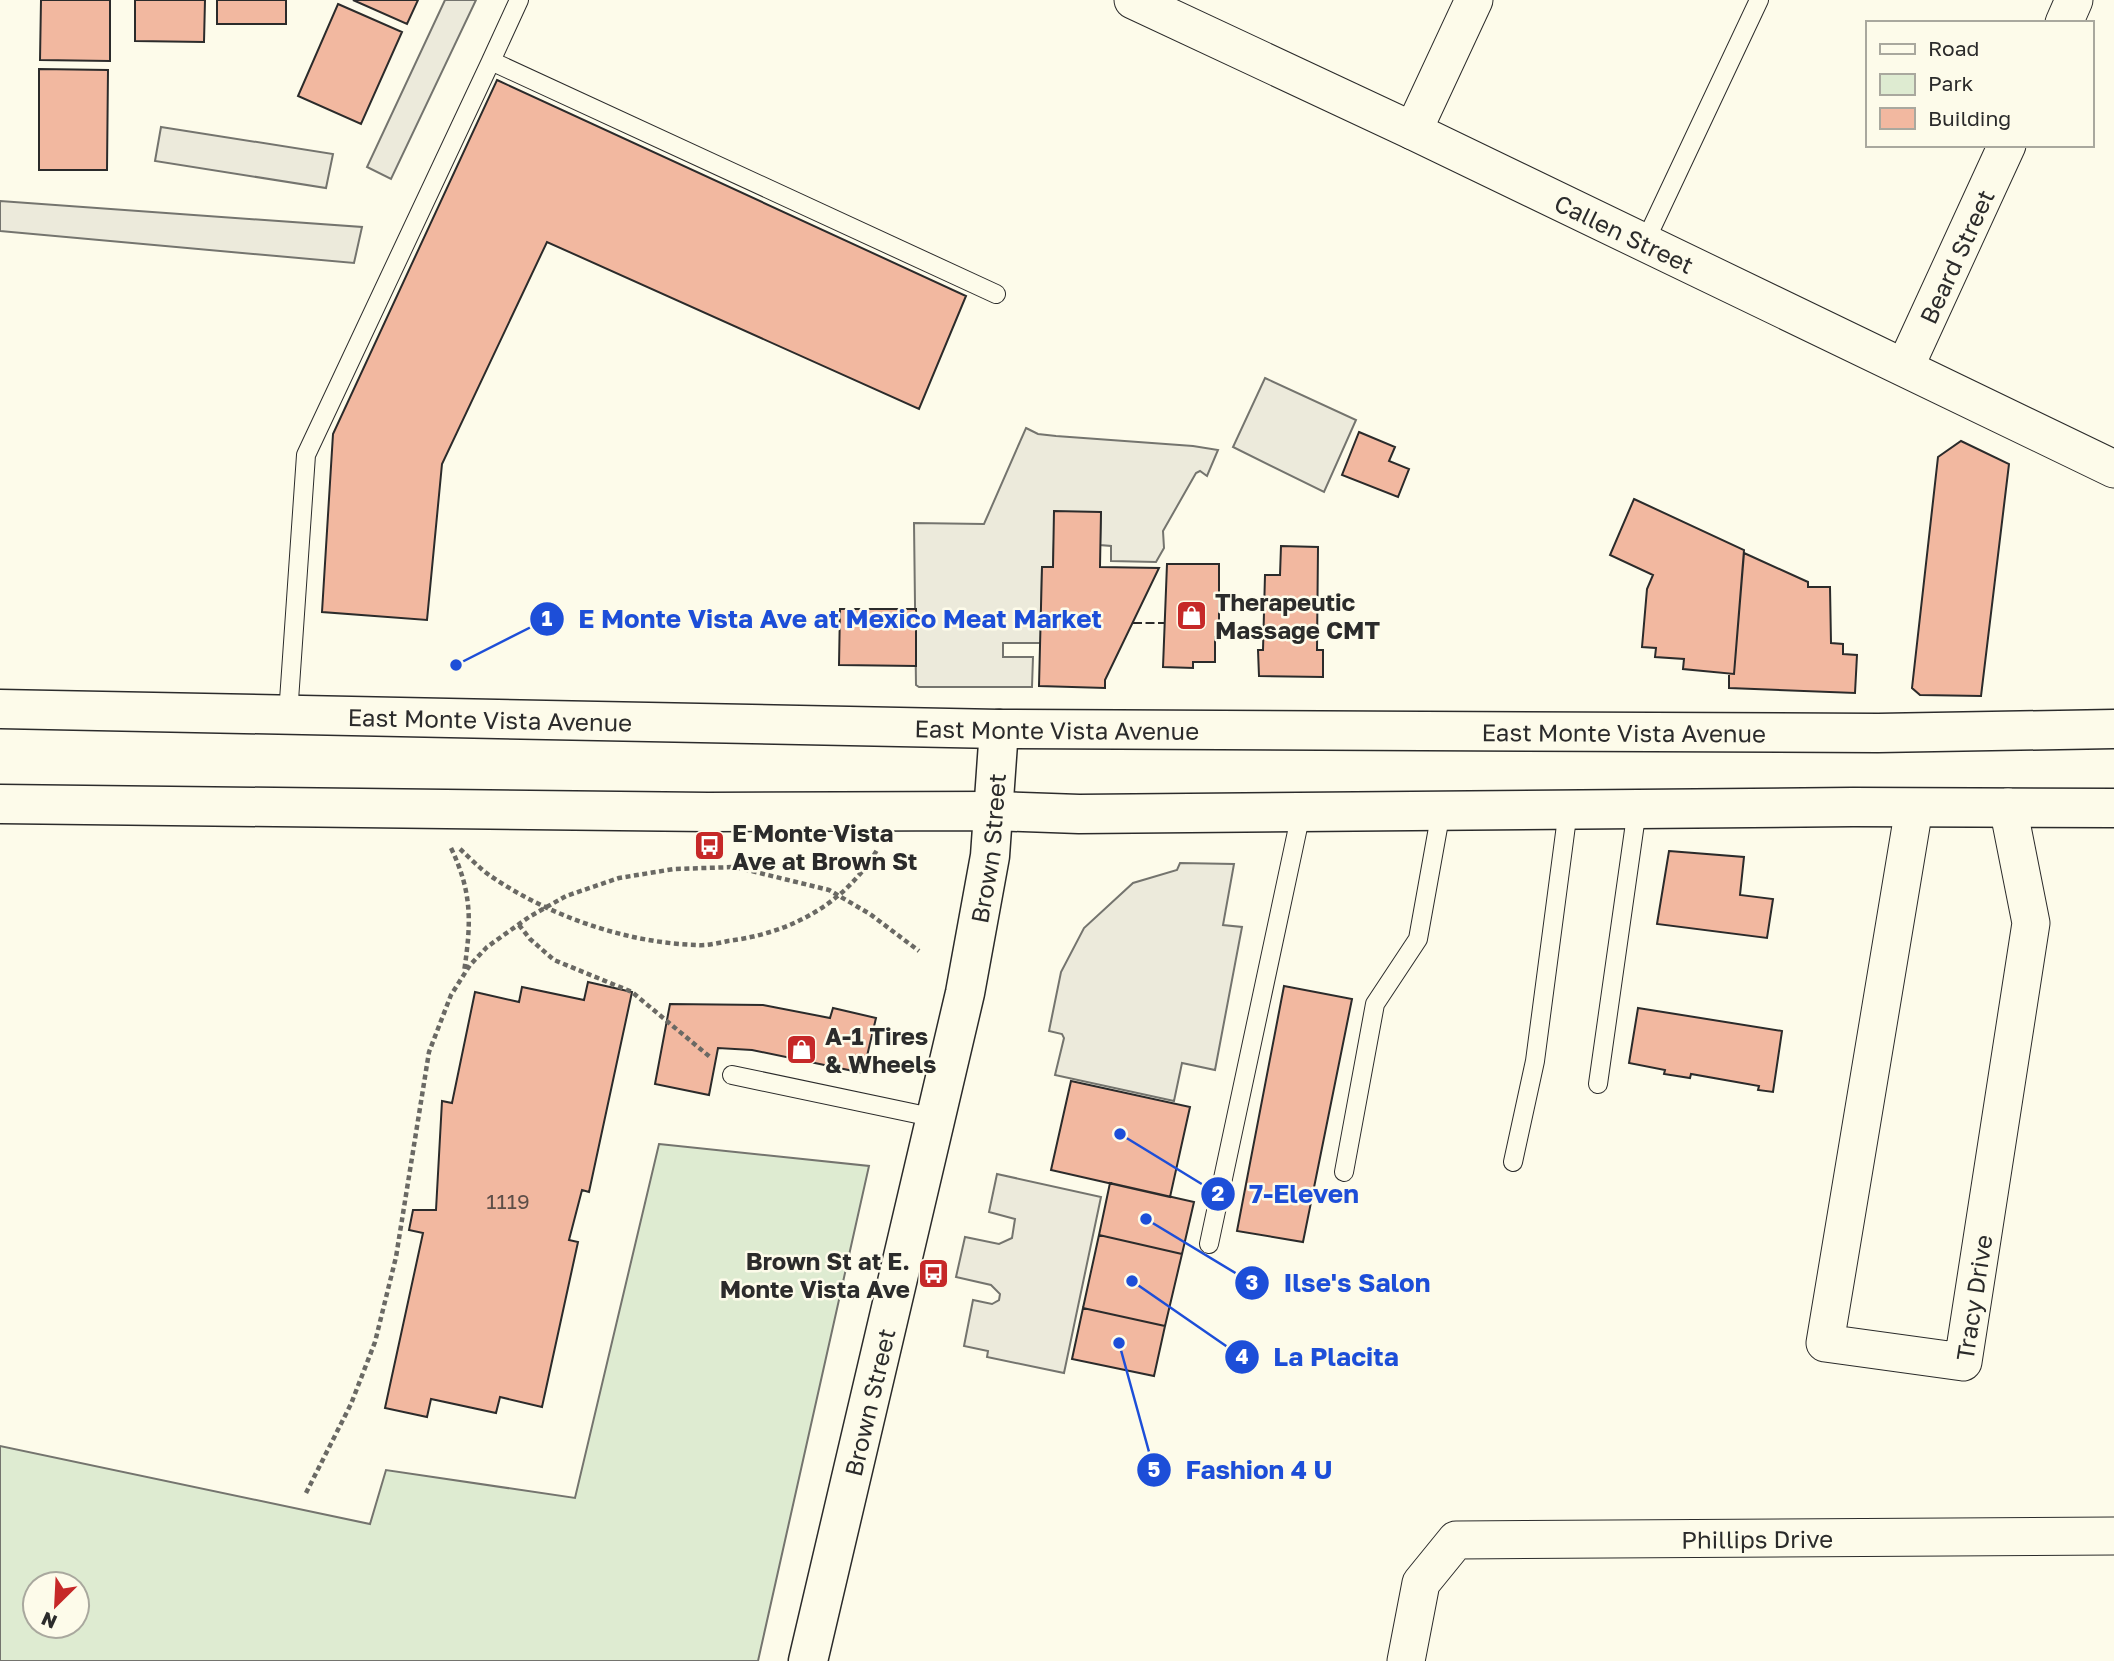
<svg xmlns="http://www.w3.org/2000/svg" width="2114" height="1661" font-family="'Golos Text',sans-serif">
	<rect width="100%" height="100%" fill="#fdfbea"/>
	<path fill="#deebd1" stroke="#74746e" stroke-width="2" fill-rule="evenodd" d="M 659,1144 L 869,1166 L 758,1661 L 0,1661 L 0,1446 L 370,1524 L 386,1470 L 575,1498 ZM 35,1584 L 77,1584 L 77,1626 L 35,1626 Z"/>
	<path fill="#eceadb" stroke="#74746e" stroke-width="2" d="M 445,0 L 476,0 L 391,179 L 367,167 Z
		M 161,127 L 333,154 L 326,188 L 155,161 Z
		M 0,201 L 362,227 L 354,263 L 0,231 Z
		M 1265,378 L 1356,420 L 1324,492 L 1233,447 Z
		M 1026,428 L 1038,434 L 1056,436 L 1193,446 L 1218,450 L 1207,476 L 1200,471 L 1196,473 L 1163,531 L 1164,548 L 1156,562 L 1111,561 L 1111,546 L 1100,545 L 1101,513 L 1055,512 L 1053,567 L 1042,567 L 1041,643 L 1003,643 L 1003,657 L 1033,657 L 1032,687 L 919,687 L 916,685 L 914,523 L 984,524 Z
		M 1180,863 L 1234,864 L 1223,925 L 1242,927 L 1215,1070 L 1182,1063 L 1174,1101 L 1055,1075 L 1064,1038 L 1062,1034 L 1049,1031 L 1061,972 L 1084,928 L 1133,883 L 1177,870 Z
		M 997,1174 L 1101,1197 L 1064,1373 L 987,1357 L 988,1351 L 964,1346 L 973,1300 L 992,1304 L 999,1300 L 1000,1294 L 991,1285 L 956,1277 L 965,1237 L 999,1244 L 1012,1238 L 1015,1219 L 989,1212 Z"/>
	<path fill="#f2b8a0" stroke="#2b2b2b" stroke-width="2" d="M 41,0 L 110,0 L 110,61 L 40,60 Z
		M 135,0 L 205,0 L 204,42 L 135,41 Z
		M 217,0 L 286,0 L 286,24 L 217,24 Z
		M 353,0 L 418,0 L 407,24 Z
		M 338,4 L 402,32 L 361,124 L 298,96 Z
		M 39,69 L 108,70 L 107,170 L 39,170 Z
		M 497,80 L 966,296 L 919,409 L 547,242 L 442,464 L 427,620 L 322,612 L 333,434 Z
		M 1359,432 L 1395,447 L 1389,461 L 1409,469 L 1398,497 L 1342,475 Z
		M 1961,441 L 2009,464 L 1981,696 L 1920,695 L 1912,688 L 1938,457 Z
		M 1634,499 L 1744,550 L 1734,674 L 1683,669 L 1684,659 L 1655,657 L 1656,648 L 1642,647 L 1647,589 L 1653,575 L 1610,555 Z
		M 1054,511 L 1101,512 L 1100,567 L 1159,568 L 1105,680 L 1105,688 L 1039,686 L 1042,567 L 1053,567 Z
		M 1281,546 L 1318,547 L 1317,650 L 1323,650 L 1323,677 L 1259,676 L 1258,650 L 1263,650 L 1265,575 L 1280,575 Z
		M 1744,553 L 1808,582 L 1808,587 L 1830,587 L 1831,643 L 1843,644 L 1843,654 L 1857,655 L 1855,693 L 1729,688 L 1729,674 L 1734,674 Z
		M 1167,564 L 1219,564 L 1219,638 L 1215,637 L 1215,662 L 1193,662 L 1193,668 L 1163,667 Z
		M 840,609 L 916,609 L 916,666 L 839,665 Z
		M 1669,851 L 1744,857 L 1740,895 L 1773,899 L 1767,938 L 1657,924 Z
		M 588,982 L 632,992 L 589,1192 L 582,1190 L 569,1240 L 578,1242 L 542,1407 L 500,1397 L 496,1413 L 431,1399 L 427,1417 L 385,1408 L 423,1233 L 409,1230 L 413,1210 L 436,1210 L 442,1101 L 452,1103 L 475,992 L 519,1002 L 522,987 L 584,1000 Z
		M 1284,986 L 1352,999 L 1303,1242 L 1237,1231 Z
		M 670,1004 L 763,1005 L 830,1018 L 833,1008 L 876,1018 L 863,1073 L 752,1050 L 718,1048 L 709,1095 L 655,1084 Z
		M 1638,1008 L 1782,1031 L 1773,1092 L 1758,1090 L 1759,1086 L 1691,1074 L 1690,1078 L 1664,1074 L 1665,1070 L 1629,1063 Z
		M 1071,1081 L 1190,1107 L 1170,1197 L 1051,1170 Z
		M 1110,1183 L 1194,1202 L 1182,1254 L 1099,1235 Z
		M 1099,1235 L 1182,1254 L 1165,1326 L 1083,1308 Z
		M 1083,1308 L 1165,1326 L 1154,1376 L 1072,1359 Z"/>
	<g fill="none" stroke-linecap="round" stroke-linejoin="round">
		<defs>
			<path id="service" d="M 491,61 L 519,0
				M 1644,244 L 1759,0
				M 288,715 L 306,455 L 491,61 L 996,294
				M 732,1075 L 936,1118
				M 1598,1084 L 1637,809
				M 1513,1162 L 1535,1061 L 1568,810
				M 1344,1172 L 1375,1004 L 1418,939 L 1441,811
				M 1209,1244 L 1301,813"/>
			<g id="minor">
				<path id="s1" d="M 1133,0 L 1413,131 L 2114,469"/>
				<path d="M 2064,23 L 2074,0"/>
				<path d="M 1413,131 L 1474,0"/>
				<path id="s2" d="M 1905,367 L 2007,145"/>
				<path id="s3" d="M 1914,808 L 1825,1343 L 1963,1362 L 2031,923 L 2008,807"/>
				<path id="s4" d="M 1406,1661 L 1421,1583 L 1456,1540 L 2114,1536"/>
			</g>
			<g id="tertiary">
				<path id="s5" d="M 808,1661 L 965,993 L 990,856 L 999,729"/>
			</g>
			<g id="secondary">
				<path id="s6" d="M 0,709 L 999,729 L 1878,733 L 2114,729"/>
				<path d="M 0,804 L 708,812 L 993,811 L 1079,814 L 1853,807 L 2114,808"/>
			</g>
		</defs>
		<use href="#service" stroke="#2b2b2b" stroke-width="20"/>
		<use href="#minor" stroke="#2b2b2b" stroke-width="39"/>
		<use href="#tertiary" stroke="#2b2b2b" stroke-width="41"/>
		<use href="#secondary" stroke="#2b2b2b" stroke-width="41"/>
		<path stroke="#6a6964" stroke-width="4.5" stroke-dasharray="5 3.5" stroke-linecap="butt" d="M 451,848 C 473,894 471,924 464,972
			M 460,849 C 470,858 480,869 492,877 C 550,916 626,943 697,945 C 707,946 718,943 728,941 C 790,933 844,905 877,850
			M 519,925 L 530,939 L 554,960 L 632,992 L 710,1057
			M 306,1493 L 351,1404 L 375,1342 L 396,1257 L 429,1052 L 451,995 L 470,965 L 487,947 L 529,917 L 566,896 L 619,878 L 674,869 L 735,867 L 829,890 L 870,914 L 919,951"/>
		<use href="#service" stroke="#fdfbea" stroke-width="18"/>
		<use href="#minor" stroke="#fdfbea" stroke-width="37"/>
		<use href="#tertiary" stroke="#fdfbea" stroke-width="38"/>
		<use href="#secondary" stroke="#fdfbea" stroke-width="38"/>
		<path stroke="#2b2b2b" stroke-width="2" stroke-dasharray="9 3.5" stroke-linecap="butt" d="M 1133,623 L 1164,623"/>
	</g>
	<defs>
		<symbol id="shop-square" viewBox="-11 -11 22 22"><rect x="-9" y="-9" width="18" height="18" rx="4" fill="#c62828" stroke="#fdfbea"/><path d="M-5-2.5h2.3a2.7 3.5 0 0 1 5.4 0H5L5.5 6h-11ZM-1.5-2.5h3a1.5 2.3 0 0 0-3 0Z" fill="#fff"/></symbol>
		<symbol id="bus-square" viewBox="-11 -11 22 22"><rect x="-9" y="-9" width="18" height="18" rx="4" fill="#c62828" stroke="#fdfbea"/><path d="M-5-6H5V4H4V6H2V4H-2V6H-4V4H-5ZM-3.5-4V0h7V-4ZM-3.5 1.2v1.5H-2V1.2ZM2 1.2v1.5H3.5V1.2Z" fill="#fff"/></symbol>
	</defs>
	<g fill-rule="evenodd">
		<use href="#shop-square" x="1174" y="598" width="35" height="35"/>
		<use href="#bus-square" x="692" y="828" width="35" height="35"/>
		<use href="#shop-square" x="784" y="1032" width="35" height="35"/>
		<use href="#bus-square" x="916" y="1256" width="35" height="35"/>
	</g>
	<g text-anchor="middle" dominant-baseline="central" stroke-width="5" stroke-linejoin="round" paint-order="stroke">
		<g font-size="21" fill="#5d4e48">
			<text x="508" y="1201">1119</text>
		</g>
		<g font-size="24" fill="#2b2b2b" stroke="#fdfbea">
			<text stroke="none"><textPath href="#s1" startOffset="544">Callen Street</textPath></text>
			<text stroke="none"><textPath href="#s2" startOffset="122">Beard Street</textPath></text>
			<text stroke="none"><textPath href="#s6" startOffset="490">East Monte Vista Avenue</textPath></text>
			<text stroke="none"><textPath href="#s6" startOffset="1057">East Monte Vista Avenue</textPath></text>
			<text stroke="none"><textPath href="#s6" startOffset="1624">East Monte Vista Avenue</textPath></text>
			<text stroke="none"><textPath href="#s5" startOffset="833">Brown Street</textPath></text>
			<text stroke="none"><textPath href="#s3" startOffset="747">Tracy Drive</textPath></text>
			<text stroke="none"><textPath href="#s5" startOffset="266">Brown Street</textPath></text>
			<text stroke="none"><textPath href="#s4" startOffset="436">Phillips Drive</textPath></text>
		</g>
		<g font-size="24" font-weight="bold" fill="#2b2b2b" stroke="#fdfbea" text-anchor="start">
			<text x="1215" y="601">Therapeutic<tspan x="1215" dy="28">Massage CMT</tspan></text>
			<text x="732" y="832">E Monte Vista<tspan x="732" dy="28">Ave at Brown St</tspan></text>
			<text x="825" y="1035">A-1 Tires<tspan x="825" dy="28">&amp; Wheels</tspan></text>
			<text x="910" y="1260" text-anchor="end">Brown St at E.<tspan x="910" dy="28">Monte Vista Ave</tspan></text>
		</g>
	</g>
	<path fill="none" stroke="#1d4ed8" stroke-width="2.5" d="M456 665L547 619M1120 1134L1218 1194M1146 1219L1252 1283M1132 1281L1242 1357M1119 1343L1154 1470"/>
	<g fill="#1d4ed8" stroke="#fdfbea" stroke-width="2.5">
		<circle cx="456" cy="665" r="7"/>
		<circle cx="1120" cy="1134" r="7"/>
		<circle cx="1146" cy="1219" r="7"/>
		<circle cx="1132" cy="1281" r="7"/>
		<circle cx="1119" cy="1343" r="7"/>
		<circle cx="547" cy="619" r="18"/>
		<circle cx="1218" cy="1194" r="18"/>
		<circle cx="1252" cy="1283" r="18"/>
		<circle cx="1242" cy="1357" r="18"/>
		<circle cx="1154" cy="1470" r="18"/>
	</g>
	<g font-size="21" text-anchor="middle" font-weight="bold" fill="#fff">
		<text x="547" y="626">1</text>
		<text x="1218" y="1201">2</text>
		<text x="1252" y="1290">3</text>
		<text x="1242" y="1364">4</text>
		<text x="1154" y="1477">5</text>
	</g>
	<g font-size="26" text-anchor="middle" font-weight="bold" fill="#1d4ed8" stroke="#fdfbea" stroke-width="5" stroke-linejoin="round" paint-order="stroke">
		<text x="840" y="628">E Monte Vista Ave at Mexico Meat Market</text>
		<text x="1304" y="1203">7-Eleven</text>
		<text x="1357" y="1292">Ilse's Salon</text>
		<text x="1336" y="1366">La Placita</text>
		<text x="1259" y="1479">Fashion 4 U</text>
	</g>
	<rect x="1866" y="21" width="228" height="126" fill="#fdfbea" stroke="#a9a89e" stroke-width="2"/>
	<rect x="1880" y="44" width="35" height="10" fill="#fdfbea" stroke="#a9a89e" stroke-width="2"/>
	<text x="1928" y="56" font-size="21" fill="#2b2b2b">Road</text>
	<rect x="1880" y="74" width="35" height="21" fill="#deebd1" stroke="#a9a89e" stroke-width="2"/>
	<text x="1928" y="91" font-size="21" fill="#2b2b2b">Park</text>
	<rect x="1880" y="108" width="35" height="21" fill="#f2b8a0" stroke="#a9a89e" stroke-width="2"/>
	<text x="1928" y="126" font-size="21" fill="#2b2b2b">Building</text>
	<g transform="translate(56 1605) rotate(204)"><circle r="33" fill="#fdfbea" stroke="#a9a89e" stroke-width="2"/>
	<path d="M0-5L12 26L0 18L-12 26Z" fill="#c62828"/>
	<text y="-10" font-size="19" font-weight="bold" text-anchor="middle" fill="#2b2b2b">N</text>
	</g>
</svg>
